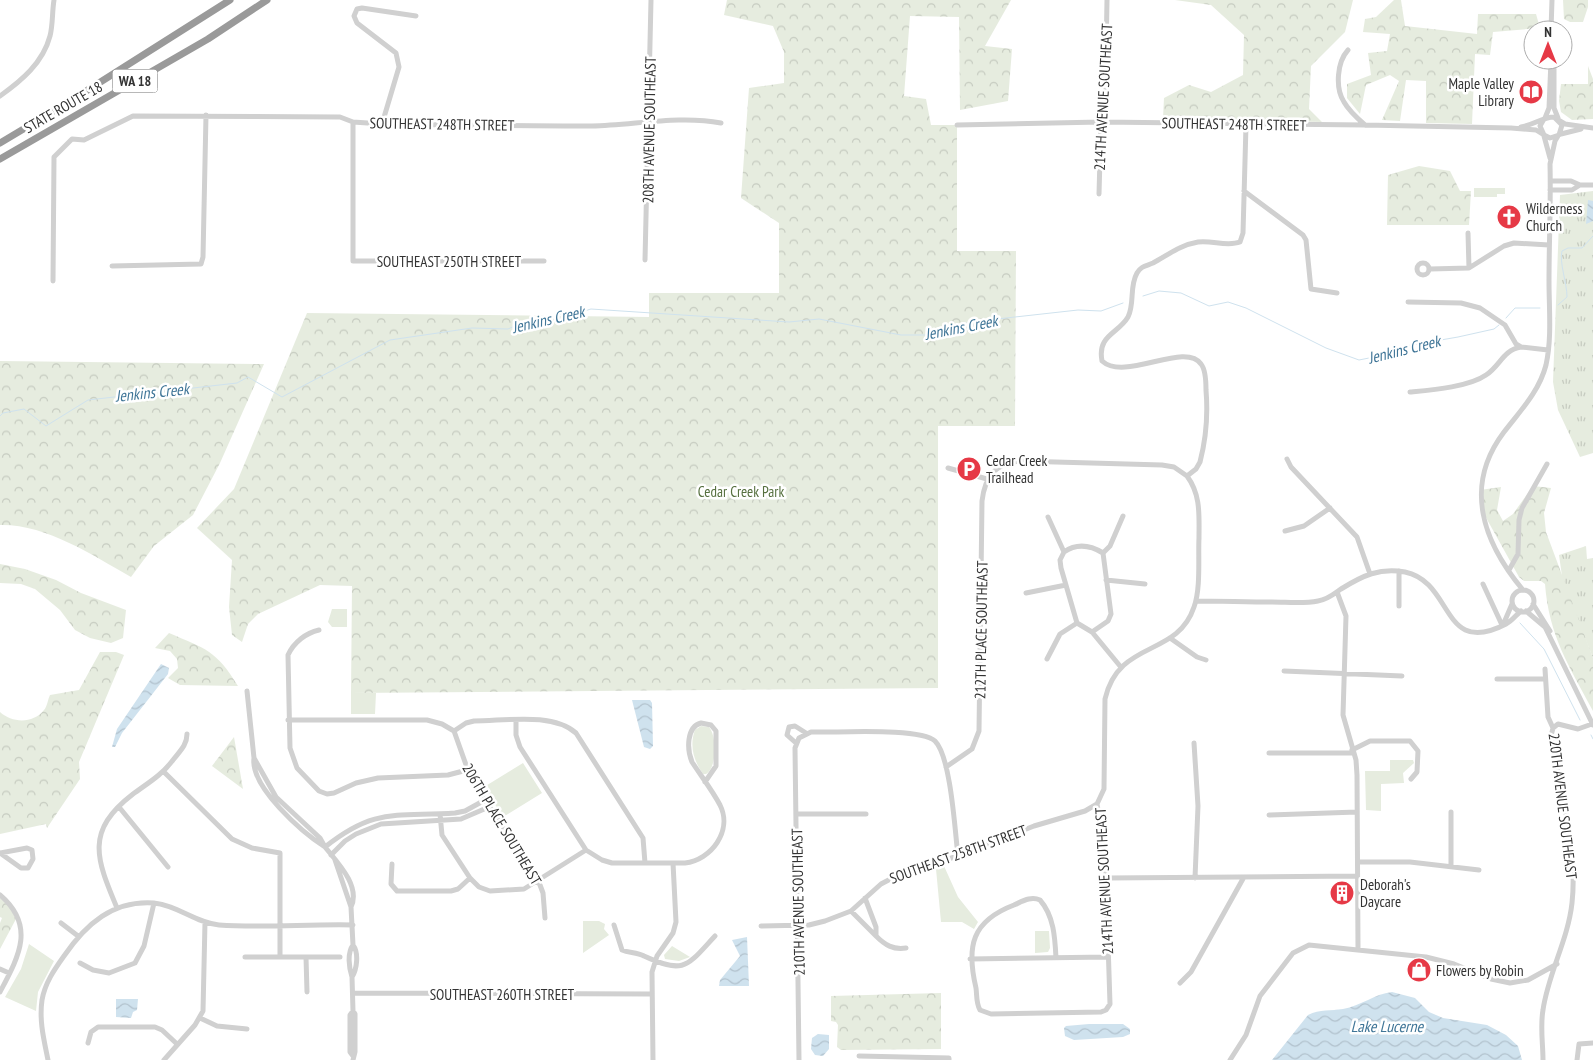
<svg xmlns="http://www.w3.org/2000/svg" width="1593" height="1060" font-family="'PT Sans Narrow',sans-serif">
	<defs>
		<pattern id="grass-tufts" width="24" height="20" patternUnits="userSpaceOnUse" patternTransform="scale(1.25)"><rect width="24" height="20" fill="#e6ecdf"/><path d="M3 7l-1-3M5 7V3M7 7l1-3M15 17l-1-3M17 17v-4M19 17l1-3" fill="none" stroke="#c6cbc0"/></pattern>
		<pattern id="forest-crowns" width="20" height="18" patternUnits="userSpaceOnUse" patternTransform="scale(1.25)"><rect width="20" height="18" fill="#e6ecdf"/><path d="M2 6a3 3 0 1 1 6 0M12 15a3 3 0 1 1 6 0" fill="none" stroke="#c6cbc0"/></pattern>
		<pattern id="water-waves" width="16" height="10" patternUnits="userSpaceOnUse" patternTransform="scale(1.25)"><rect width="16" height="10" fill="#cfe2ee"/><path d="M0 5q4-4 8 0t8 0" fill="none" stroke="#b2c2cd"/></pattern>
	</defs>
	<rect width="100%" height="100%" fill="#fff"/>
	<path fill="url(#grass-tufts)" d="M 1593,191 L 1593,453 L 1580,457 L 1558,410 L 1553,382 L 1560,195 Z
		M 1586,546 L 1587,559 L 1593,558 L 1593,658 L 1563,583 L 1559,555 Z"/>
	<path fill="url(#forest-crowns)" d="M 727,0 L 1011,0 L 985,46 L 1012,49 L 1008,101 L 960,110 L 959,17 L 910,16 L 904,96 L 926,99 L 931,125 L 957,125 L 957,251 L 1016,251 L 1015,426 L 938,426 L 938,688 L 351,693 L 352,586 L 320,585 L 258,614 L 248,624 L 242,642 L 232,635 L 229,607 L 232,560 L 197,528 L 234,489 L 307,313 L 649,317 L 649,293 L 779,293 L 779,223 L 741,198 L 749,88 L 784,83 L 784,52 L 773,26 L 724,15 Z
		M 1175,0 L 1353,0 L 1345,32 L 1311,66 L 1309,109 L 1322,122 L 1163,118 L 1164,98 L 1189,85 L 1211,92 L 1243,75 L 1244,35 L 1211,5 Z
		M 1394,0 L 1401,0 L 1405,26 L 1477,34 L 1478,14 L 1536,14 L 1540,28 L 1493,32 L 1490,55 L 1475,54 L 1472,124 L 1426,123 L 1426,81 L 1406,80 L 1400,121 L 1382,120 L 1399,81 L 1390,75 L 1366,85 L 1360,114 L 1347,98 L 1347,84 L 1371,75 L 1368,53 L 1387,51 L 1390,34 L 1363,32 L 1365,19 L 1376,17 Z
		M 1563,0 L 1588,0 L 1588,7 L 1583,22 L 1570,22 L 1564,19 Z
		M 1588,66 L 1593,79 L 1593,119 L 1572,120 L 1561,112 L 1559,101 L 1561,84 L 1588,84 Z
		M 1419,166 L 1450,171 L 1460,191 L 1471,191 L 1469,225 L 1387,225 L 1388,175 Z
		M 0,361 L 264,364 L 220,463 L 193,515 L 154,546 L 131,577 C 92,555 46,524 0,525 Z
		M 1533,486 L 1551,488 L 1544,513 L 1546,532 L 1593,658 L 1593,711 C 1569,666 1549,636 1545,584 L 1541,581 L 1524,581 L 1519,577 L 1484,514 L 1480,490 L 1501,487 L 1497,510 L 1503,521 L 1513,514 Z
		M 0,564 L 25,569 L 56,580 L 81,593 L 126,610 L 123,638 L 111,643 L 90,638 L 75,630 L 60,610 L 35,589 L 21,584 L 0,583 Z
		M 169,633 C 206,649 216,650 238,686 L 180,685 L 168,678 L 178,668 L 177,659 L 170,651 L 155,648 Z
		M 100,652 L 116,652 L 124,655 L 79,762 L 80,779 L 47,828 L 46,824 L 0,834 L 0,712 C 12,723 33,724 44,710 C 47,707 48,699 50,695 L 79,690 Z
		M 234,737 L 243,789 L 212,766 Z
		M 0,898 L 9,906 L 16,919 L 0,949 L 0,923 L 2,918 L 0,917 Z
		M 941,993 L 941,1049 L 841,1050 L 837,1047 L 838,1025 L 836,1022 L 831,1021 L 831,996 Z"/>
	<path fill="#e6ecdf" d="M 1474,188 L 1505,188 L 1505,194 L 1497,194 L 1497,197 L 1474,197 Z
		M 332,609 L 347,609 L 347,627 L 332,627 L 328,622 Z
		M 351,693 L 376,693 L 375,714 L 351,714 Z
		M 701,726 L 709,727 C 717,736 717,768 706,774 L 703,774 C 694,761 689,746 695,730 Z
		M 1390,760 L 1413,760 L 1414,763 L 1403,773 L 1404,783 L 1381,784 L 1381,811 L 1366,810 L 1365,771 L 1390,771 Z
		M 523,763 L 542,793 L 503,817 L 484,787 Z
		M 944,866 L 958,897 L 978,922 L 974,929 L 962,922 L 941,922 L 936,869 Z
		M 583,921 L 599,921 L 605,924 L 604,929 L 609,935 L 583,953 Z
		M 1035,931 L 1049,931 L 1050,948 L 1048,952 L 1035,953 Z
		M 29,944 L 54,961 L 38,992 L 36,1011 L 5,997 L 21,969 Z
		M 672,946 L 690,957 L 679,961 L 665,959 L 664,955 Z"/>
	<path fill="url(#water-waves)" d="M 1588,200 L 1593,201 L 1593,221 L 1586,224 Z
		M 161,664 L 169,668 L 168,674 L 122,733 L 115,747 L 112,747 L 117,729 Z
		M 632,700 L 650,700 L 652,703 L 653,746 L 650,749 L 644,747 Z
		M 747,937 L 749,986 L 719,986 L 720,980 L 740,956 L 732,940 Z
		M 1392,992 L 1415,998 L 1429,1012 L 1443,1018 L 1487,1025 L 1506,1035 L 1518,1046 L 1522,1060 L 1272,1060 L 1308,1015 C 1320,1009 1331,1011 1343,1009 C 1361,1006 1374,994 1392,992 Z
		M 116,999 L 138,999 L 137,1010 L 133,1012 L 131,1018 L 116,1017 Z
		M 1089,1024 L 1123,1024 L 1130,1029 L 1130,1034 L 1123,1037 L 1074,1040 L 1065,1036 L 1064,1028 L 1066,1026 Z
		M 818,1034 L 829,1035 L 829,1049 L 823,1056 L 815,1055 L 811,1049 L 812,1038 Z"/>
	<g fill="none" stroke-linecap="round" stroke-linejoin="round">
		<path stroke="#cfe2ee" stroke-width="1" d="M 1143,296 L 1159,291 L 1181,293 L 1209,306 L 1228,302 L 1246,308 L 1326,348 L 1359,360 L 1374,357 L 1406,346 L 1458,337 L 1494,329 L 1499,325
			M 1558,305 L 1567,297 C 1567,283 1559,262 1562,251 L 1568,248 L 1582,248 L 1593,236
			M 1506,318 L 1515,308 L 1540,308
			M 0,416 L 3,413 L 24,409 L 46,426 L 88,400 L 237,383 L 248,377 L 282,397 L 390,340 L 472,328 L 508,329 L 526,321 L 540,324 L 558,314 L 570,315 L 591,309 L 789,322 L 819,319 L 901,335 L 933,335 L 965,323 L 979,326 L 988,320 L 1078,310 L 1101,311 L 1123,303
			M 1520,623 L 1544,649 L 1580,720
			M 1591,735 L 1593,739"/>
		<path stroke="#d0d0d0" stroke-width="5" d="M 1551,30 L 1552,0
			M 1348,50 C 1337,62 1335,88 1344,102 C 1349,111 1357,118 1365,125
			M 1551,66 L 1554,69 L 1554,108 L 1558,118
			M 0,96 C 21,81 43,63 50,36 C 53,25 52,12 54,0
			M 1545,118 L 1549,108 L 1551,60
			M 1560,121 L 1565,124 L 1593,128
			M 353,122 L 353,261 L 544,261
			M 382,124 L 399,67 L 396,53 L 357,23 L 354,16 L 357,9 L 362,8 L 416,16
			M 957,125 L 1101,122 L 1365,125 L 1511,128 L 1536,130 L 1544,135
			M 1521,127 C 1533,125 1543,117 1554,117 L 1562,125 L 1559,135 L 1550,138 L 1544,135 L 1540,126 L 1544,119
			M 1561,134 L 1581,129
			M 1544,136 L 1550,158
			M 1580,185 L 1593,185
			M 1550,190 L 1572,190 L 1580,185 L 1571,181 L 1551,181
			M 1244,191 L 1303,235 L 1306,240 L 1311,289 L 1337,293
			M 1099,194 L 1101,122 L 1105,113 L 1107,0
			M 1468,233 L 1469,268
			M 645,260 L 651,0
			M1417 269a6 6 0 1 1 12 0a6 6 0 1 1-12 0Z
			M 112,266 L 201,264 L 203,257 L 206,115
			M 1430,269 L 1469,268 L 1504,246 L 1514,243 L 1549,245
			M 53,281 L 54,157 L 72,139 L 84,140 L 133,116 L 340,117 L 353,122 L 382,124 C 452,125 522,126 592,126 C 635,125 680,115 721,123
			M 1408,302 L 1461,303 L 1480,308 L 1505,325 L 1516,344 L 1521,347 L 1548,350
			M 1410,392 C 1431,390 1469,387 1486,375 C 1500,366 1503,350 1521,347
			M 1287,459 L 1291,467 L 1357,537 L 1370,574
			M 948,468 L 987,479
			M 1048,517 L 1064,552
			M 1285,531 L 1304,526 L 1330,508
			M 1103,553 C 1090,545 1077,543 1064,552 L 1060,560 L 1061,568 L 1077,623 L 1092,632 L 1120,666
			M 1509,570 L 1518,554 L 1519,520 L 1522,508 L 1547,464
			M 1106,580 L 1145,584
			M 1483,584 L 1502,625
			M 1523,590 C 1483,542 1463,486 1504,432 C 1520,411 1539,392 1546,365 C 1552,338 1549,309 1549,281 C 1549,242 1551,203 1550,164 L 1555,141 L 1558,136
			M1512 601a11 11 0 1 1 22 0a11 11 0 1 1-22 0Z
			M 1337,592 L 1346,616 L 1343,715 L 1356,760 L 1357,775 L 1358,948
			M 1026,593 L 1066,585
			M 1196,601 C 1221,601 1247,602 1272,602 C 1287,602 1303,604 1318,601 C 1327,600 1334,594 1341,589 C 1362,576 1380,567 1405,572 C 1454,582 1441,658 1506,624 C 1512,621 1516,615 1521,611
			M 1533,604 L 1550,631
			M 1399,606 L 1399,571
			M 1526,611 L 1545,627 L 1593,725
			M 1503,625 L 1512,604
			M 319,630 C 306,633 294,642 288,655 L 290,748 L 297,768 L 319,791 L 327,794 L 334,793 L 356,783 L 378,778 L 448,775 L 467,770
			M 1092,632 L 1108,621 L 1111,614 L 1103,553 L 1110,546 L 1123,516
			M 1170,638 L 1197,657 L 1206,660
			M 1047,659 L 1060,634 L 1077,623
			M 1284,671 L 1402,676
			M 1497,679 L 1545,679
			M 247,691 L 254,758
			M 288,720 L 427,720 L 442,724 L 454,731
			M 516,721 L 516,735 L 520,747 L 586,850 L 602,860 L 612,863 L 685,863 C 711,860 733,831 720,805 C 712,790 701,776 692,762 C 687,750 686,727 701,723 L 711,725 L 716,731 L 716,766 L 705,782
			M 1553,728 L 1558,724 L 1578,729 L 1592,724
			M 454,731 L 466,723 L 474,721 C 505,721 552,712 576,733 L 643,838 L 645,863
			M 454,731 L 470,776 L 540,885 L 543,893 L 545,918
			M 796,743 L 787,735 L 789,727 L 795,726 L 806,733
			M 1194,743 L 1198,806 L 1195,878
			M 1352,750 L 1370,741 L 1410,741 L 1418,751 L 1417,772 L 1411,779
			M 1269,753 L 1353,753
			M 254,758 L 276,797 L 320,838 L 325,847 C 303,833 250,787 254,758 Z
			M 946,767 L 972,749 L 979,731 L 982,501 C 985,476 995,464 1020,461 L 1162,465 L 1174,467 L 1187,476
			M 164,772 L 232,839 L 252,848 L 280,853 L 280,957
			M 119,807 L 168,867
			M 440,814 L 442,835 L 470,878 L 479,887 L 490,891 L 524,889 L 586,850
			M 796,814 L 866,814
			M 1269,815 L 1357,812
			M 0,853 L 27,848 L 32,850 L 33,859 L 28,868 L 21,868 L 0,853
			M 331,855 L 345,841 L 356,834 L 381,824 L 461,819 L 489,807
			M 335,860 L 351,907 C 361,886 337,862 325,847 C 375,807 396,817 455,813 L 465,811 L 485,800
			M 1358,862 L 1410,862 L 1479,870
			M 392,864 L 391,884 L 397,891 L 451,891 L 458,889 L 470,878
			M 1451,866 L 1451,812
			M 1107,878 L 1357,876
			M 0,895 C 36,926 19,956 0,992
			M 351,907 L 353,945 C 359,953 357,969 352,977 C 349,968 347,953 353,945
			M 117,908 C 96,858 85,831 133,794 C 148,783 162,775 173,760 C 180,751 187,745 187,734
			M 851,911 L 876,936 L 876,927 L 865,898
			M 61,923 L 78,936
			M 614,925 L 622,950 C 629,953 637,952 644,956 C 685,975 687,966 715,936
			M 761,926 L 809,925 L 825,921 L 851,911 L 881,884 L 902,873 L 958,856 L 1034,826 L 1085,811 L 1097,804
			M 876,936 C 885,945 893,950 906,948
			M 245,957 L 340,957
			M 306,957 L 307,992
			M 1056,958 C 1055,938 1054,916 1040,900 C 1031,896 1023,901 1014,905 C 972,921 966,946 976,988 C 977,995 976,1003 980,1010 L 991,1014 L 1101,1012 L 1106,1010 L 1110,1004 L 1105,850 L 1097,804 L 1104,789 L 1105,699 C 1119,639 1177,658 1194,607 C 1201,588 1198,557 1199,538 C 1199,515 1201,495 1187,476 L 1196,469 L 1200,462 C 1206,439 1208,414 1206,390 C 1206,382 1206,370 1201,364 C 1185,341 1125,382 1102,361 C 1097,335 1118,334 1128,317 C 1135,303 1129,287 1137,273 C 1141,266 1146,266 1153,263 C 1168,255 1180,245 1198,242 C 1212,240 1227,247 1240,242 L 1243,233 L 1246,125
			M 970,959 L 1108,957
			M 80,963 L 93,970 L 109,973 L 135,963 L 144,946 L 154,903
			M 0,969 L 9,973
			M 352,977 L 353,1011
			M 1180,983 L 1191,972 L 1244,877
			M 353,993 L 651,994
			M 200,1018 L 217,1026 L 247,1029
			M 88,1043 L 91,1032 L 98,1027 L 155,1027 L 162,1030 L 177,1044
			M 353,1056 L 350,1052 L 350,1015 L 353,1011 L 355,1014 L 355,1052 L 353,1060
			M 859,1056 L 949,1058 L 949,1060
			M 48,1060 C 44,1040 39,1021 42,1000 C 45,983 54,970 64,956 C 86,924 113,900 154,903 C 177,905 196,923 219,925 C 263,928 308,924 353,925
			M 164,1060 L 195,1025 L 203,1011 L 205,922
			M 653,1060 L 652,972 L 657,956 L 673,933 L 676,922 L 673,863
			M 799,1060 L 795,748 L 799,738 L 811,732 C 835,733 920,727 935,741 C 951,757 955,832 958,856
			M 1230,1060 L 1246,1035 L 1260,996 L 1293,953 L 1309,945 L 1426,957 L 1454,964 L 1491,979 L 1510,983 L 1528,980 L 1557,964
			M 1543,1060 C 1543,1044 1540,1026 1543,1010 C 1548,974 1568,940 1572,903 C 1578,848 1560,790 1551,736 L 1553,728 L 1548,717 L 1545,669
			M 1577,1060 L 1579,1044 L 1593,1043"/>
		<path stroke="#9a9a9a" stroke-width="7" d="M 0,143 L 72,100 L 230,0
			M 0,159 L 208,39 L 267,0"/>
	</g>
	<defs>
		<symbol id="library-disc" viewBox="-11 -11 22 22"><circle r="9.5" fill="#e63946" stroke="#fff"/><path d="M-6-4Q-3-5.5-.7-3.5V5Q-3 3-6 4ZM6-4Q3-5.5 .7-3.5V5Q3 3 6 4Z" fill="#fff"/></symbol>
		<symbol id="church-disc" viewBox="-11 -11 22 22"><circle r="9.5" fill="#e63946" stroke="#fff"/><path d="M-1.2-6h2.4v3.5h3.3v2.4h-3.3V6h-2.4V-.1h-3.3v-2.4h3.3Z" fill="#fff"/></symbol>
		<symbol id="parking-disc" viewBox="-11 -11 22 22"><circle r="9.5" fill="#e63946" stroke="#fff"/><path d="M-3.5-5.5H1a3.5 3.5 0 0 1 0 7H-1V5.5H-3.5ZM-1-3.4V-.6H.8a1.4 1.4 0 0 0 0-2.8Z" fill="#fff"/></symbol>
		<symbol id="building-disc" viewBox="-11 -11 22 22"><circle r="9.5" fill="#e63946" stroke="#fff"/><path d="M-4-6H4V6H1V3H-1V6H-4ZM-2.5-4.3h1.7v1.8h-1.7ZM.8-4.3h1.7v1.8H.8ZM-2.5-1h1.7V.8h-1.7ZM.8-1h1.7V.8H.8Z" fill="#fff"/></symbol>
		<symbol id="shop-disc" viewBox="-11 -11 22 22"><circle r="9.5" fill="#e63946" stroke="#fff"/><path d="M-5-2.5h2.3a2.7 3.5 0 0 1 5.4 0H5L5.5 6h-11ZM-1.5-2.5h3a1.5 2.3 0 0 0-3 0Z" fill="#fff"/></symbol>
	</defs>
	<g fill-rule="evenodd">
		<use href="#library-disc" x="1517" y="78" width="28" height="28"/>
		<use href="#church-disc" x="1495" y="203" width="28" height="28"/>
		<use href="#parking-disc" x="955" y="455" width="28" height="28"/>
		<use href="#building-disc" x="1328" y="879" width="28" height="28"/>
		<use href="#shop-disc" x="1405" y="956" width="28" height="28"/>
	</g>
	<g text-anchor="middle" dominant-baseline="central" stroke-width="5" stroke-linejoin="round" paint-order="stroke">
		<rect fill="#fff" stroke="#707070" stroke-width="1" x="112.5" y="69.5" width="45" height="23" rx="4"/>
		<g font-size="14" font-weight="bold" fill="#333">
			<text x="135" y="81">WA 18</text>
		</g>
		<g font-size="15" fill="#333" stroke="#fff" text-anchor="start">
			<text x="1514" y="83" text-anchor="end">Maple Valley<tspan x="1514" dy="17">Library</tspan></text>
			<text x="1526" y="208">Wilderness<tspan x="1526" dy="17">Church</tspan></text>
			<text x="986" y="460">Cedar Creek<tspan x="986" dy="17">Trailhead</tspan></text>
			<text x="1360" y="884">Deborah's<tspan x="1360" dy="17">Daycare</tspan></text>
			<text x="1436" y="970">Flowers by Robin</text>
		</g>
		<g font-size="15" fill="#333" stroke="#fff">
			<text transform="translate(1103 97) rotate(-87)">214TH AVENUE SOUTHEAST</text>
			<text transform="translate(63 107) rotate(-30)">STATE ROUTE 18</text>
			<text transform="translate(442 124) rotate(1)">SOUTHEAST 248TH STREET</text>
			<text transform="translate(1234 124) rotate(1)">SOUTHEAST 248TH STREET</text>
			<text transform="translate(649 130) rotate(-89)">208TH AVENUE SOUTHEAST</text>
			<text x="449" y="261">SOUTHEAST 250TH STREET</text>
			<text transform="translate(981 630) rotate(-89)">212TH PLACE SOUTHEAST</text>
			<text transform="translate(1563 806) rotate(83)">220TH AVENUE SOUTHEAST</text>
			<text transform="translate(502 824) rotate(59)">206TH PLACE SOUTHEAST</text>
			<text transform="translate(958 854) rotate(-20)">SOUTHEAST 258TH STREET</text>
			<text transform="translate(1104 881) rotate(-93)">214TH AVENUE SOUTHEAST</text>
			<text transform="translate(798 902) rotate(-91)">210TH AVENUE SOUTHEAST</text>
			<text x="502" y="994">SOUTHEAST 260TH STREET</text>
		</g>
		<g font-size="15" fill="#56703f" stroke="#fff">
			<text x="741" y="491">Cedar Creek Park</text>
		</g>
		<g font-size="16" font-style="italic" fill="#3f7597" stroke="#fff">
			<text transform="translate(548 319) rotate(-13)">Jenkins Creek</text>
			<text transform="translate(961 327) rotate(-11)">Jenkins Creek</text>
			<text transform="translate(1404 349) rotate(-14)">Jenkins Creek</text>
			<text transform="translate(152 392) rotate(-6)">Jenkins Creek</text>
			<text x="1387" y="1026">Lake Lucerne</text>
		</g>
	</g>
	<g transform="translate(1548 45)"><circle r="24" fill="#ffffff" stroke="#adadad"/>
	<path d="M0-4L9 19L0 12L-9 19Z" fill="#e63946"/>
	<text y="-8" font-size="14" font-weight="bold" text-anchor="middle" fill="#333333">N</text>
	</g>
</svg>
